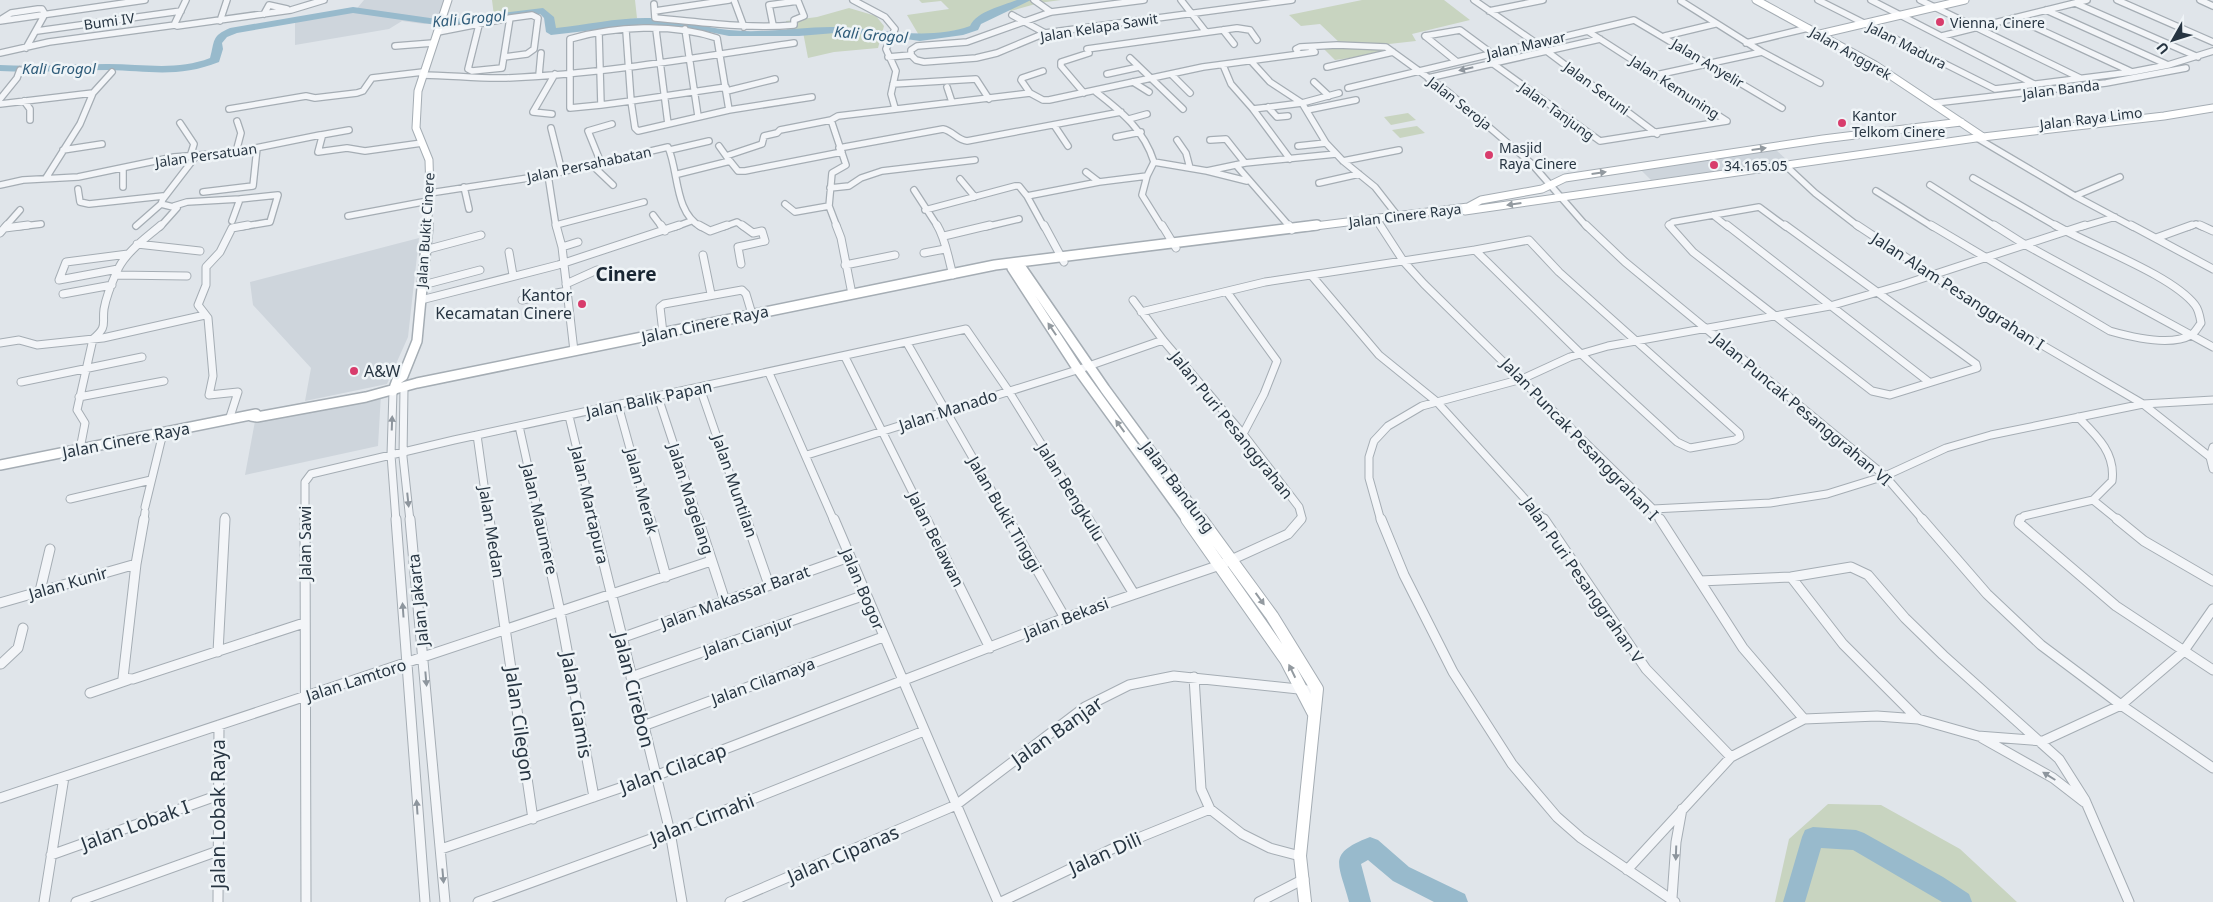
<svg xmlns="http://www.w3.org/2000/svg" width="2213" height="902" font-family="'Noto Sans',sans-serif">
	<rect width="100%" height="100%" fill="#e0e5ea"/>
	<path fill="#ced5dc" d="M 364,0 L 450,0 L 440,22 L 424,24 L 402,21 L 389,29 L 295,45 L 295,22 L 354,12 Z
		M 1775,149 L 1789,162 L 1651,180 L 1639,168 Z
		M 419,238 L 408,337 L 387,384 L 305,401 L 311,368 L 253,305 L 250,282 Z
		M 381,394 L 378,446 L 245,475 L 255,421 Z"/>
	<path fill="#c8d4c0" d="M 492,0 L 635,0 L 637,18 L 551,32 L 549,17 L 543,11 L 526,11 L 494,16 Z
		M 919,0 L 1061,0 L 1039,3 L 1011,11 L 1005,7 L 989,13 L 969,28 L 920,37 L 907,15 L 949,9 L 941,1 L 922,3 Z
		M 1362,0 L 1444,0 L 1470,20 L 1412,34 L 1416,41 L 1380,45 L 1387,53 L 1335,60 L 1322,47 L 1341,44 L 1320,24 L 1301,26 L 1289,15 Z
		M 849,8 L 876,16 L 884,26 L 878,48 L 834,52 L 808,58 L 803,32 L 787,32 L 786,21 L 817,17 Z
		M 1408,113 L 1416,120 L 1391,125 L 1384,117 Z
		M 1417,126 L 1425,133 L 1400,138 L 1392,130 Z
		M 1828,804 L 1881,805 L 1960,849 L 2017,902 L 1775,902 L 1789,839 Z"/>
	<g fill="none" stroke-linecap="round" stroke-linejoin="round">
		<path fill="#98bacc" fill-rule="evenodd" d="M 1017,0 L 1031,0 L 981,24 L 978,30 L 963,35 L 920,41 L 878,35 L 835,33 L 799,36 L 729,36 L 685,27 L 646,24 L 551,35 L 546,32 L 544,18 L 540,14 L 444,26 L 353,13 L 237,33 L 227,37 L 222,43 L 223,49 L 219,62 C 179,78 149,71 108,70 C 72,70 36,73 0,71 L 0,65 C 36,67 71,64 108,64 C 143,64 177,71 210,58 C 215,41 211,36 230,28 L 353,7 L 444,20 L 543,8 L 554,17 L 556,28 C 585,25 616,18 646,18 C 675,17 701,27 729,30 C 765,34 802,26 838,27 C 882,29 928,41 970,26 C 977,11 1002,6 1017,0 Z
			M 1813,827 L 1856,830 L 1864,833 L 1943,877 L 1969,894 L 1972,902 L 1942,902 L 1853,850 L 1821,848 L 1805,902 L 1783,902 L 1802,837 L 1805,830 Z
			M 1370,837 L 1378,840 L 1409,867 L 1465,894 L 1468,902 L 1434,902 L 1393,881 L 1368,860 L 1361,864 L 1371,902 L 1349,902 C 1339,863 1326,854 1370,837 Z"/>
		<defs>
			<path id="street-far2" d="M 186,0 L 175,23 L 177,26 L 291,10 L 324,0
				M 734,0 L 744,27
				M 853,0 L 885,17 L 895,29 L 886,49 L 896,71 L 891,94 L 895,108
				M 1034,0 L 1051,12
				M 1181,0 L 1206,32
				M 1474,0 L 1536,43 L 1657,134
				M 1818,0 L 1995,89 L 2132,72 L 2168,65 L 2213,51
				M 1871,0 L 2034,84
				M 1920,0 L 2080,78
				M 2117,0 L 2213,42
				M 2200,0 L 2213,6
				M 2075,3 L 2198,57
				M 654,4 L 655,18 C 702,22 747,29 794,25 L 794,20 L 804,16 L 798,1 L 769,5 L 773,25
				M 2046,10 L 2168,65
				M 655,11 L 729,0
				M 1489,11 L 1543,0
				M 264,14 L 269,5 L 287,9
				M 1012,15 L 1045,33
				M 2015,18 L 2132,72
				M 0,20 L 11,13 L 38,9 L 42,9 L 45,14
				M 0,21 L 145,0
				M 220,21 L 227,0
				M 685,29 L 698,116
				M 656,30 L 668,124
				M 1223,30 L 1234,44
				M 37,31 L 181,11
				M 626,31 L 631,101 L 726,87
				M 438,32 L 510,18 L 502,68 L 472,71 L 468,69 L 479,25
				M 599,34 L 601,105 L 631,101 L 635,128 L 638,131 L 729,110 L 812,97
				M 1425,36 L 1460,30 L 1491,53
				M 1425,36 L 1456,61
				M 1665,36 L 1715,24
				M 1942,36 L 2087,0
				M 1746,43 L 1808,28
				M 395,46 L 433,43
				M 26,48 L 45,14
				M 1087,49 L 1237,28 L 1250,30 L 1257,40
				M 1762,52 L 1820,83
				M 0,53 L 49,42 L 175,25
				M 1299,54 L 1296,49 L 1300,47 L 1337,45 L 1386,47 L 1448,92 L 1531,163 L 1587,227
				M 911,55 L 916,60 L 924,62 L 976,58 L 997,53 L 1045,33 L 1292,0
				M 911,55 L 911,50 L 917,46 L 967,42 L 1051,12 L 1144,0
				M 504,57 L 527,54 L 534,49 L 538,18 L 532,15 L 510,18
				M 888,57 L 911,55
				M 1130,58 L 1183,109
				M 1251,61 L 1270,82 L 1302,103 L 1326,143 L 1343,161 L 1375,187 L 1400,219
				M 1492,63 L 1600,141 L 1727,121 L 1589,32
				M 1223,65 L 1231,84 L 1253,109 L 1290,159
				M 1327,67 L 1393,52
				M 1107,74 L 1139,67
				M 1171,74 L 1190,93
				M 422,75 C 450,75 478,79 506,78 C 602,74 699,57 794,43
				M 539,75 L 541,53
				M 1656,75 L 1762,52 L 1681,1
				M 1428,78 L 1600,39
				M 1133,82 L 1149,92
				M 1314,82 L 1329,96
				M 893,84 L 976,79 L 989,99
				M 947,87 L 952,102
				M 1348,88 L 1634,20 L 1782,108
				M 727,91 L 775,79
				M 1096,92 C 1122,112 1144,130 1154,162 L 1147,176 L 1142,195 L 1162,227
				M 1030,93 L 1021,80 L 1022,78 L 1043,71
				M 1084,93 L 1061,66 L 1061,62 L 1089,53
				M 0,99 L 17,78 L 20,70
				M 24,101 L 30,109 L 30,120
				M 1935,103 L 2106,83 L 2186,68
				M 0,104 L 93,93
				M 601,105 L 570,108 L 570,39 C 614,26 673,23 717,38 L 729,110
				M 1268,107 L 1277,117 L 1288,116
				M 229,109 L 306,96 L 315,98 L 357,93 L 363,91 L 372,78 L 423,72
				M 1253,109 L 1302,103 L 1339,93
				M 1307,110 L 1356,100
				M 552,114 L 533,112 L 555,74
				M 1129,119 L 1147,114
				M 831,120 L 846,165 L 832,173 L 829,206 L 837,227
				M 180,123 L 194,144 L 190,157
				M 1054,125 L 1068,146
				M 551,128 L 562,172
				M 321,135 L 349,130
				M 1116,137 L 1141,132
				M 1977,138 L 2075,196 L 2133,227
				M 1177,140 L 1186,153 L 1190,168
				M 1210,140 L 1226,139 L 1245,163
				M 719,146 L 729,160
				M 1298,146 L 1326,143
				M 839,148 L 943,129 C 953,131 957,140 967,141 L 1121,112
				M 63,150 L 102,144
				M 670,150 L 709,141
				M 236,152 L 241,133 L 237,121
				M 726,156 L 762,144 L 764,136 L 777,133 L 780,130 L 831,120 L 838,116 L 1030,93 L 1043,100 L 1049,100 L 1203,67 L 1315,52 L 1310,47
				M 1343,161 L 1399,150
				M 1154,162 L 1207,171 L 1247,181
				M 601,163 L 588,131 L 612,124
				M 1784,164 L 1815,193 L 1859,227
				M 592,165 L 613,185
				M 1236,165 L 1290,227
				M 123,168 L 123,187
				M 1207,171 L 1245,163 L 1336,154
				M 1086,172 L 1099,182 L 1147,176
				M 678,174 L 730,161 L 738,171 L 745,171 L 842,152
				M 548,175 L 556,227
				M 46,178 L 80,124 L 93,93 L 112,72
				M 1973,178 L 2058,227
				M 960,179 L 975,197
				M 1319,183 L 1359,174
				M 0,185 L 23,180 L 78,177 L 174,157 L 236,152 L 320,135 L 322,137 L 318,152 L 347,148 L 365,151 L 422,143
				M 1930,185 L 1996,227
				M 464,187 L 469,209
				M 830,188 L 849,186 L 861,178 L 882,171 L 975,160
				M 78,189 L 80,202 L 89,204 L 163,196
				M 914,190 L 938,227
				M 1876,191 L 1933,227
				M 203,192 L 253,186 L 257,148
				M 430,193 L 548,175 L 668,147 C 679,172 674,212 701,227
				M 2075,196 L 2120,177
				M 240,199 L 278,195 L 270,222 L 240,227
				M 785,204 L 795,212 L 829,206
				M 174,206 L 187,202 L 240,199 L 232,221
				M 925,210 L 1015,186 L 1019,186 L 1027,196
				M 653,215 L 662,227
				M 1713,215 L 1728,227
				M 348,216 L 428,201
				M 1376,219 L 1381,227
				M 556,225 L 644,202
				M 136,226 L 161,204
				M 5,227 L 20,210
				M 16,227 L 41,224
				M 160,227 L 177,208 L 161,204 L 163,199 L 196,156
				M 675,227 L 691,221
				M 723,227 L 737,222 L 744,227
				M 985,227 L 1019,219
				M 1044,227 L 1027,196 L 1099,182
				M 1671,227 L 1669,225 L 1673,222 L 1759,207 L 1786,227
				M 2081,227 L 2115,217
				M 2188,227 L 2196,224 L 2203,227"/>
			<path id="street-far1" d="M 556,225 L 562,247 L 574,351
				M 661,225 L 665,231
				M 699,225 L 710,231 L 727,225
				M 836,225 L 841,238 L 852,294
				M 937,225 C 946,240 948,258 953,275
				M 1044,225 L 1064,262
				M 1162,225 L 1176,248
				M 1289,225 L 1292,230
				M 1380,225 L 1404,262 L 1424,284 L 1653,509 L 1661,521
				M 1586,225 L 1625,262 L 1885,476 L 1924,521
				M 1669,225 L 1693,252 L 1872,391 L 1890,395 L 1977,368 L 1976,364 L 1785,225
				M 1727,225 L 1929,382
				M 1857,225 L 2013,328 L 2143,404 L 2210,457
				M 1931,225 L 2110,331 C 2131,337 2170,347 2191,335 C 2195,333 2198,327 2201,323 C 2200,317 2199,310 2195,305 C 2172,275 2091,246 2055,225
				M 1994,225 L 2024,244 L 2213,347
				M 2131,225 L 2213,269
				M 2200,225 L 2213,231
				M 5,228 L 28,225
				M 0,233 L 7,225
				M 944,236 L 990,225
				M 2156,238 L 2192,225
				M 1529,240 L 1559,272 L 1739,433 L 1740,437 L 1735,440 L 1690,448 L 1677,442 L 1580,353 L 1475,250 Z
				M 137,244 L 200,251
				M 562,247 L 578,242
				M 425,250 L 481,235
				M 509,252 L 513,275
				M 924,253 L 945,249
				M 703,255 L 711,294
				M 741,264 L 738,247 L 765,241 L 762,231 L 753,233 L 742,225
				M 845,265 L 895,255
				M 118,269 L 59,280 L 66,262 L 128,254
				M 116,275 L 187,276
				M 1312,276 L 1379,355 L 1437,402 L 1545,521
				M 566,284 L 597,270
				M 423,285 L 480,270
				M 1227,292 L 1277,361 L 1264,394 L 1243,434
				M 63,294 L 112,285
				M 421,300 L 558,265 L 679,225
				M 522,300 L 567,291
				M 1133,300 L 1163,340 L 1243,434 L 1299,507 L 1302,518 L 1300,521
				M 1141,312 L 1265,282 L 1475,250
				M 663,333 L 660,307 L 664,304 L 742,290 L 746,294 L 752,314
				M 0,343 L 19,340 L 37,345 L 103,338 L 205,315
				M 907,343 L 1009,521
				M 845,357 L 927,521
				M 769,373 L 834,521
				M 21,382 L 142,357
				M 404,388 L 403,457 L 410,521
				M 700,388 L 746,521
				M 393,391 L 391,455 L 396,521
				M 79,397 L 164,381
				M 658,397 L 699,521
				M 618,405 L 650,521
				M 569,416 L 594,521
				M 2078,417 C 2096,435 2116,453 2112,481 L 2093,500
				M 229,420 L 238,392 L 209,395 L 213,376 L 208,318 L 198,305 L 206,285 L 206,267 L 220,252 L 232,228 L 248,225
				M 519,426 L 540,521
				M 477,435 L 489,521
				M 2213,447 L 2210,457 L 2213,469
				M 80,449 L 85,423 L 77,410 L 93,339 C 108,326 102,325 104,309 C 106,297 113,280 118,269 C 127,251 146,238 161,225
				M 807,455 L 1080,369 L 1163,340
				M 70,499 L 151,480
				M 2093,500 L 2119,521
				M 145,507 L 163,433
				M 1653,509 L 1770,503 L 1827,494 L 1885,476 L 1946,448 L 1991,435 L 2143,404 L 2213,400
				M 144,521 L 145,512
				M 225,521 L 225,517
				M 305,521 L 305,482 L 311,474 L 454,440 L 966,329 L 1008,390 L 1089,521
				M 1381,521 L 1369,478 L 1369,457 L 1374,441 L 1388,426 L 1422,406 L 1522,379 L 1570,357 L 1608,346 L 1830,306 L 1902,285 L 2085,225
				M 2019,521 L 2024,516 L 2093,500"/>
			<path id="street" d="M 144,519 L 136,564 L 123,678 L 133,679 L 304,623
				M 305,519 L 306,902
				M 396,519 L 425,902
				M 410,519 L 445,902
				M 489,519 L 533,819
				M 540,519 L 560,612 L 594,797
				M 593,519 L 670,832 L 682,902
				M 650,519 L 666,577
				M 698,519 L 725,601
				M 746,519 L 769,585
				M 834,519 L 998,902
				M 926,519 L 990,648
				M 1008,519 L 1065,618
				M 1088,519 L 1134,594
				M 1381,519 L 1404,575 L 1453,672 L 1512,764 L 1557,817 L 1581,838 L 1675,902
				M 1544,519 L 1646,669 L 1731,757
				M 1660,519 L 1743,648 L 1804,719
				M 1922,519 L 1987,594 L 2041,645 L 2121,705 L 2213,768
				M 2020,519 L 2019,523 L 2116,606 L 2213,670
				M 2117,519 L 2144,541 L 2213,581
				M 1791,577 L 1843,644 L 1918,719
				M 1700,581 L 1791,577 L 1851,567 L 1868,575 L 1905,618 L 1943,655 L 2059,759 L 2085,800 L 2129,902
				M 40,591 L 50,549
				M 0,603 L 136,564
				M 621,638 L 849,557
				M 218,652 L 225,519
				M 1,664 L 18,648 L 23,628
				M 631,677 L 865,595
				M 1194,677 L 1201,789 L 1210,809 L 1242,834 L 1270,848 L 1300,856
				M 90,693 L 128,680
				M 643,726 L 883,637
				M 1982,738 L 2053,778 L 2084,802
				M 0,798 L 711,561
				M 441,849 L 655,776 L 1065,618 L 1220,565 L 1288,534 L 1301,519
				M 51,855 L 219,795
				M 1627,870 L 1731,757 L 1804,719 L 1877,716 L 1918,719 L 1978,736 L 2043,741 L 2121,705 L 2183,652 L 2213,609
				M 1672,898 L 1676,842 L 1682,809
				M 44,902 L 64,777
				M 76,902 L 218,851
				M 218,902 L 219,725
				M 478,902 L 670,832 L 924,731
				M 730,902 L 956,805 L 1085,707 L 1129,685 L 1174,676 L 1317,691
				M 1001,902 L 1116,847 L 1210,809
				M 1259,902 L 1304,879"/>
			<path id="secondary-far2" d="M 1756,0 L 1875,65 L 1983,137
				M 1820,34 L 1965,0
				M 1465,211 L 1983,137 L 2164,116 L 2213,108
				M 427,227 L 430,193 L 429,160 L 416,128 L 418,91 L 448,0
				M 1307,227 L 1468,207 L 1481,200 L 1542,189 L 1565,178 L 1823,139 L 1961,122"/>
			<path id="secondary-far1" d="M 1021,267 L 1105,389 L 1202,521
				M 1012,268 L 1077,368 L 1188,521
				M 393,391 L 397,380 L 403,376 L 417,341 L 428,225
				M 251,416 L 257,417 L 366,397 L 417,383 L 995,265 L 1317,225
				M 0,465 L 256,414"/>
			<path id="secondary" d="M 1187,519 L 1286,660 L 1314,714
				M 1201,519 L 1272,616 L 1317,689 L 1300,856 L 1305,902"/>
		</defs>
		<use href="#street-far2" stroke="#a5adb4" stroke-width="8"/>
		<use href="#street-far1" stroke="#a5adb4" stroke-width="9"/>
		<use href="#street" stroke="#a5adb4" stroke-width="11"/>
		<use href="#secondary-far2" stroke="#a5adb4" stroke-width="9"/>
		<use href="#secondary-far1" stroke="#a5adb4" stroke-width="12"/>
		<use href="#secondary" stroke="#a5adb4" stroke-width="14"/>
		<use href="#street-far2" stroke="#f3f5f8" stroke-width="5.5"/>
		<use href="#street-far1" stroke="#f3f5f8" stroke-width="7"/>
		<use href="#street" stroke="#f3f5f8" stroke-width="9"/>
		<use href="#secondary-far2" stroke="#fff" stroke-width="7"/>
		<use href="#secondary-far1" stroke="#fff" stroke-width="9"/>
		<use href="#secondary" stroke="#fff" stroke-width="12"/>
	</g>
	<defs><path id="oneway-solid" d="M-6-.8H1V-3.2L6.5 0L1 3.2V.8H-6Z" transform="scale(1.25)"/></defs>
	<g fill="#8d959d">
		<use href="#oneway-solid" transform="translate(1466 69) rotate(167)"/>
		<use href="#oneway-solid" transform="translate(392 423) rotate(-88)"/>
		<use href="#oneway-solid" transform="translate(408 500) rotate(84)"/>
		<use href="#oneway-solid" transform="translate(403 610) rotate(-94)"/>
		<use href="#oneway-solid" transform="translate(426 679) rotate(85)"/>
		<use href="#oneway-solid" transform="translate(2049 776) rotate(-148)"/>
		<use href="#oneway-solid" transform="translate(417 807) rotate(-94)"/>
		<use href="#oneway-solid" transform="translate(1676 853) rotate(92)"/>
		<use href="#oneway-solid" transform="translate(443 876) rotate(85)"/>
	</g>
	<g fill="#939aa0">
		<use href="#oneway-solid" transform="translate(1759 149) rotate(-8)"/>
		<use href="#oneway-solid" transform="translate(1599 173) rotate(-8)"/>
		<use href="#oneway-solid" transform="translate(1514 204) rotate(172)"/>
		<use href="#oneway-solid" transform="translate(1052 329) rotate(-124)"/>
		<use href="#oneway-solid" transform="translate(1120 426) rotate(-126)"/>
		<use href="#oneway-solid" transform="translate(1260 599) rotate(54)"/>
		<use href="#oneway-solid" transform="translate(1292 671) rotate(-116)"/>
	</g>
	<g fill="#d83c6c" stroke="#eff4f7" stroke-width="2">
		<circle cx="1940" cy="22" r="5"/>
		<circle cx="1842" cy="123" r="5"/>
		<circle cx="1489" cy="155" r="5"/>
		<circle cx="1714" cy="165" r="5"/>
		<circle cx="582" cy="304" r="5"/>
		<circle cx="354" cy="371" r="5"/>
	</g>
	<g text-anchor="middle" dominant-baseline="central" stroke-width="5" stroke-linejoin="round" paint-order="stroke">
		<g font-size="14" fill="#273542" stroke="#eff4f7">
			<text transform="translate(109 21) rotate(-8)">Bumi IV</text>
			<text transform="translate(1099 27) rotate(-9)">Jalan Kelapa Sawit</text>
			<text transform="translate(1526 45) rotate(-13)">Jalan Mawar</text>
			<text transform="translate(1907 45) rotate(27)">Jalan Madura</text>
			<text transform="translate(1851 53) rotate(30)">Jalan Anggrek</text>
			<text transform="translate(1708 63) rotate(31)">Jalan Anyelir</text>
			<text transform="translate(1675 87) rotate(33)">Jalan Kemuning</text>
			<text transform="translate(1597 88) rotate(37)">Jalan Seruni</text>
			<text transform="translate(2061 89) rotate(-7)">Jalan Banda</text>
			<text transform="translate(1460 103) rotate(38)">Jalan Seroja</text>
			<text transform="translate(1557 111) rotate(36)">Jalan Tanjung</text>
			<text transform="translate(2091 118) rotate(-7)">Jalan Raya Limo</text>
			<text transform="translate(206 155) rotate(-8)">Jalan Persatuan</text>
			<text transform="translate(589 164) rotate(-12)">Jalan Persahabatan</text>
			<text transform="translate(1405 215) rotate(-7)">Jalan Cinere Raya</text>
			<text transform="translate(425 230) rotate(-86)">Jalan Bukit Cinere</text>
		</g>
		<g font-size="14" fill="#273542" stroke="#eff4f7" text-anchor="start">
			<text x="1950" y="22">Vienna, Cinere</text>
			<text x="1852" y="115">Kantor<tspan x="1852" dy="16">Telkom Cinere</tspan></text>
			<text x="1499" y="147">Masjid<tspan x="1499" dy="16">Raya Cinere</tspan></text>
			<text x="1724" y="165">34.165.05</text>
		</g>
		<g font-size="15" font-style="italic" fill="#2e5b79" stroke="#eff4f7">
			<text transform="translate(469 18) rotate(-5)">Kali Grogol</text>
			<text transform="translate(871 34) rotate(5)">Kali Grogol</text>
			<text x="59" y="68">Kali Grogol</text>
		</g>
		<g font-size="16" fill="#273542" stroke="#eff4f7">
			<text transform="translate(1958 291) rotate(33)">Jalan Alam Pesanggrahan I</text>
			<text transform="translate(705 324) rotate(-12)">Jalan Cinere Raya</text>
			<text transform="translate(649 399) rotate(-12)">Jalan Balik Papan</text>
			<text transform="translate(1802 409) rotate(40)">Jalan Puncak Pesanggrahan VI</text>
			<text transform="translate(948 410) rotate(-18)">Jalan Manado</text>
			<text transform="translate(1232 425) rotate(51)">Jalan Puri Pesanggrahan</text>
			<text transform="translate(1580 439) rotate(46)">Jalan Puncak Pesanggrahan I</text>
			<text transform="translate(126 440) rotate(-11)">Jalan Cinere Raya</text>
			<text transform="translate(735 486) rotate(71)">Jalan Muntilan</text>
			<text transform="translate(1178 487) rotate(53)">Jalan Bandung</text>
			<text transform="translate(642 491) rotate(75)">Jalan Merak</text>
			<text transform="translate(1071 492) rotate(58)">Jalan Bengkulu</text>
			<text transform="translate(691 499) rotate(72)">Jalan Magelang</text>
			<text transform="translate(590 505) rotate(77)">Jalan Martapura</text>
			<text transform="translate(1005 514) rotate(60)">Jalan Bukit Tinggi</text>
			<text transform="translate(540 519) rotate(77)">Jalan Maumere</text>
			<text transform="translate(492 532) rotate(81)">Jalan Medan</text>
			<text transform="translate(936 539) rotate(63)">Jalan Belawan</text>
			<text transform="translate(305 543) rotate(-90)">Jalan Sawi</text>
			<text transform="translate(1583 580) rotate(55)">Jalan Puri Pesanggrahan V</text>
			<text transform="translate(68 583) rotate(-16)">Jalan Kunir</text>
			<text transform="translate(863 589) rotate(67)">Jalan Bogor</text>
			<text transform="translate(735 597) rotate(-20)">Jalan Makassar Barat</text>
			<text transform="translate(418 600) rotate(-96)">Jalan Jakarta</text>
			<text transform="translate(1066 618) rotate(-21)">Jalan Bekasi</text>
			<text transform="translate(748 636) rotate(-19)">Jalan Cianjur</text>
			<text transform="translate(356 680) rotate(-18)">Jalan Lamtoro</text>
			<text transform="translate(763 681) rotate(-20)">Jalan Cilamaya</text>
		</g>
		<g font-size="16" fill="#273542" stroke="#eff4f7" text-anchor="end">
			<text x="572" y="295">Kantor<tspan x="572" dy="18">Kecamatan Cinere</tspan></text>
			<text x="364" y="371" text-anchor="start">A&amp;W</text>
		</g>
		<g font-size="19" font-weight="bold" fill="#192633" stroke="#eff4f7">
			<text x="626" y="274">Cinere</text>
		</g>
		<g font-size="19" fill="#273542" stroke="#eff4f7">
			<text transform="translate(634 690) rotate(76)">Jalan Cirebon</text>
			<text transform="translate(577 705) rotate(80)">Jalan Ciamis</text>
			<text transform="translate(520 724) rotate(82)">Jalan Cilegon</text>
			<text transform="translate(1057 731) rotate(-35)">Jalan Banjar</text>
			<text transform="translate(673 768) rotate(-20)">Jalan Cilacap</text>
			<text transform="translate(218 814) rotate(-90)">Jalan Lobak Raya</text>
			<text transform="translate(702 819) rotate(-21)">Jalan Cimahi</text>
			<text transform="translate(135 825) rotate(-20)">Jalan Lobak I</text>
			<text transform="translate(1105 853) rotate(-24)">Jalan Dili</text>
			<text transform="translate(843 854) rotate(-23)">Jalan Cipanas</text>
		</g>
	</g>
	<g transform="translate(2173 40) rotate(231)" stroke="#eff4f7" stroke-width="4" paint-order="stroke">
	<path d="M0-4L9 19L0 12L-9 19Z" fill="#273542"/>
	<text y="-8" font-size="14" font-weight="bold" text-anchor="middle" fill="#273542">U</text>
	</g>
</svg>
